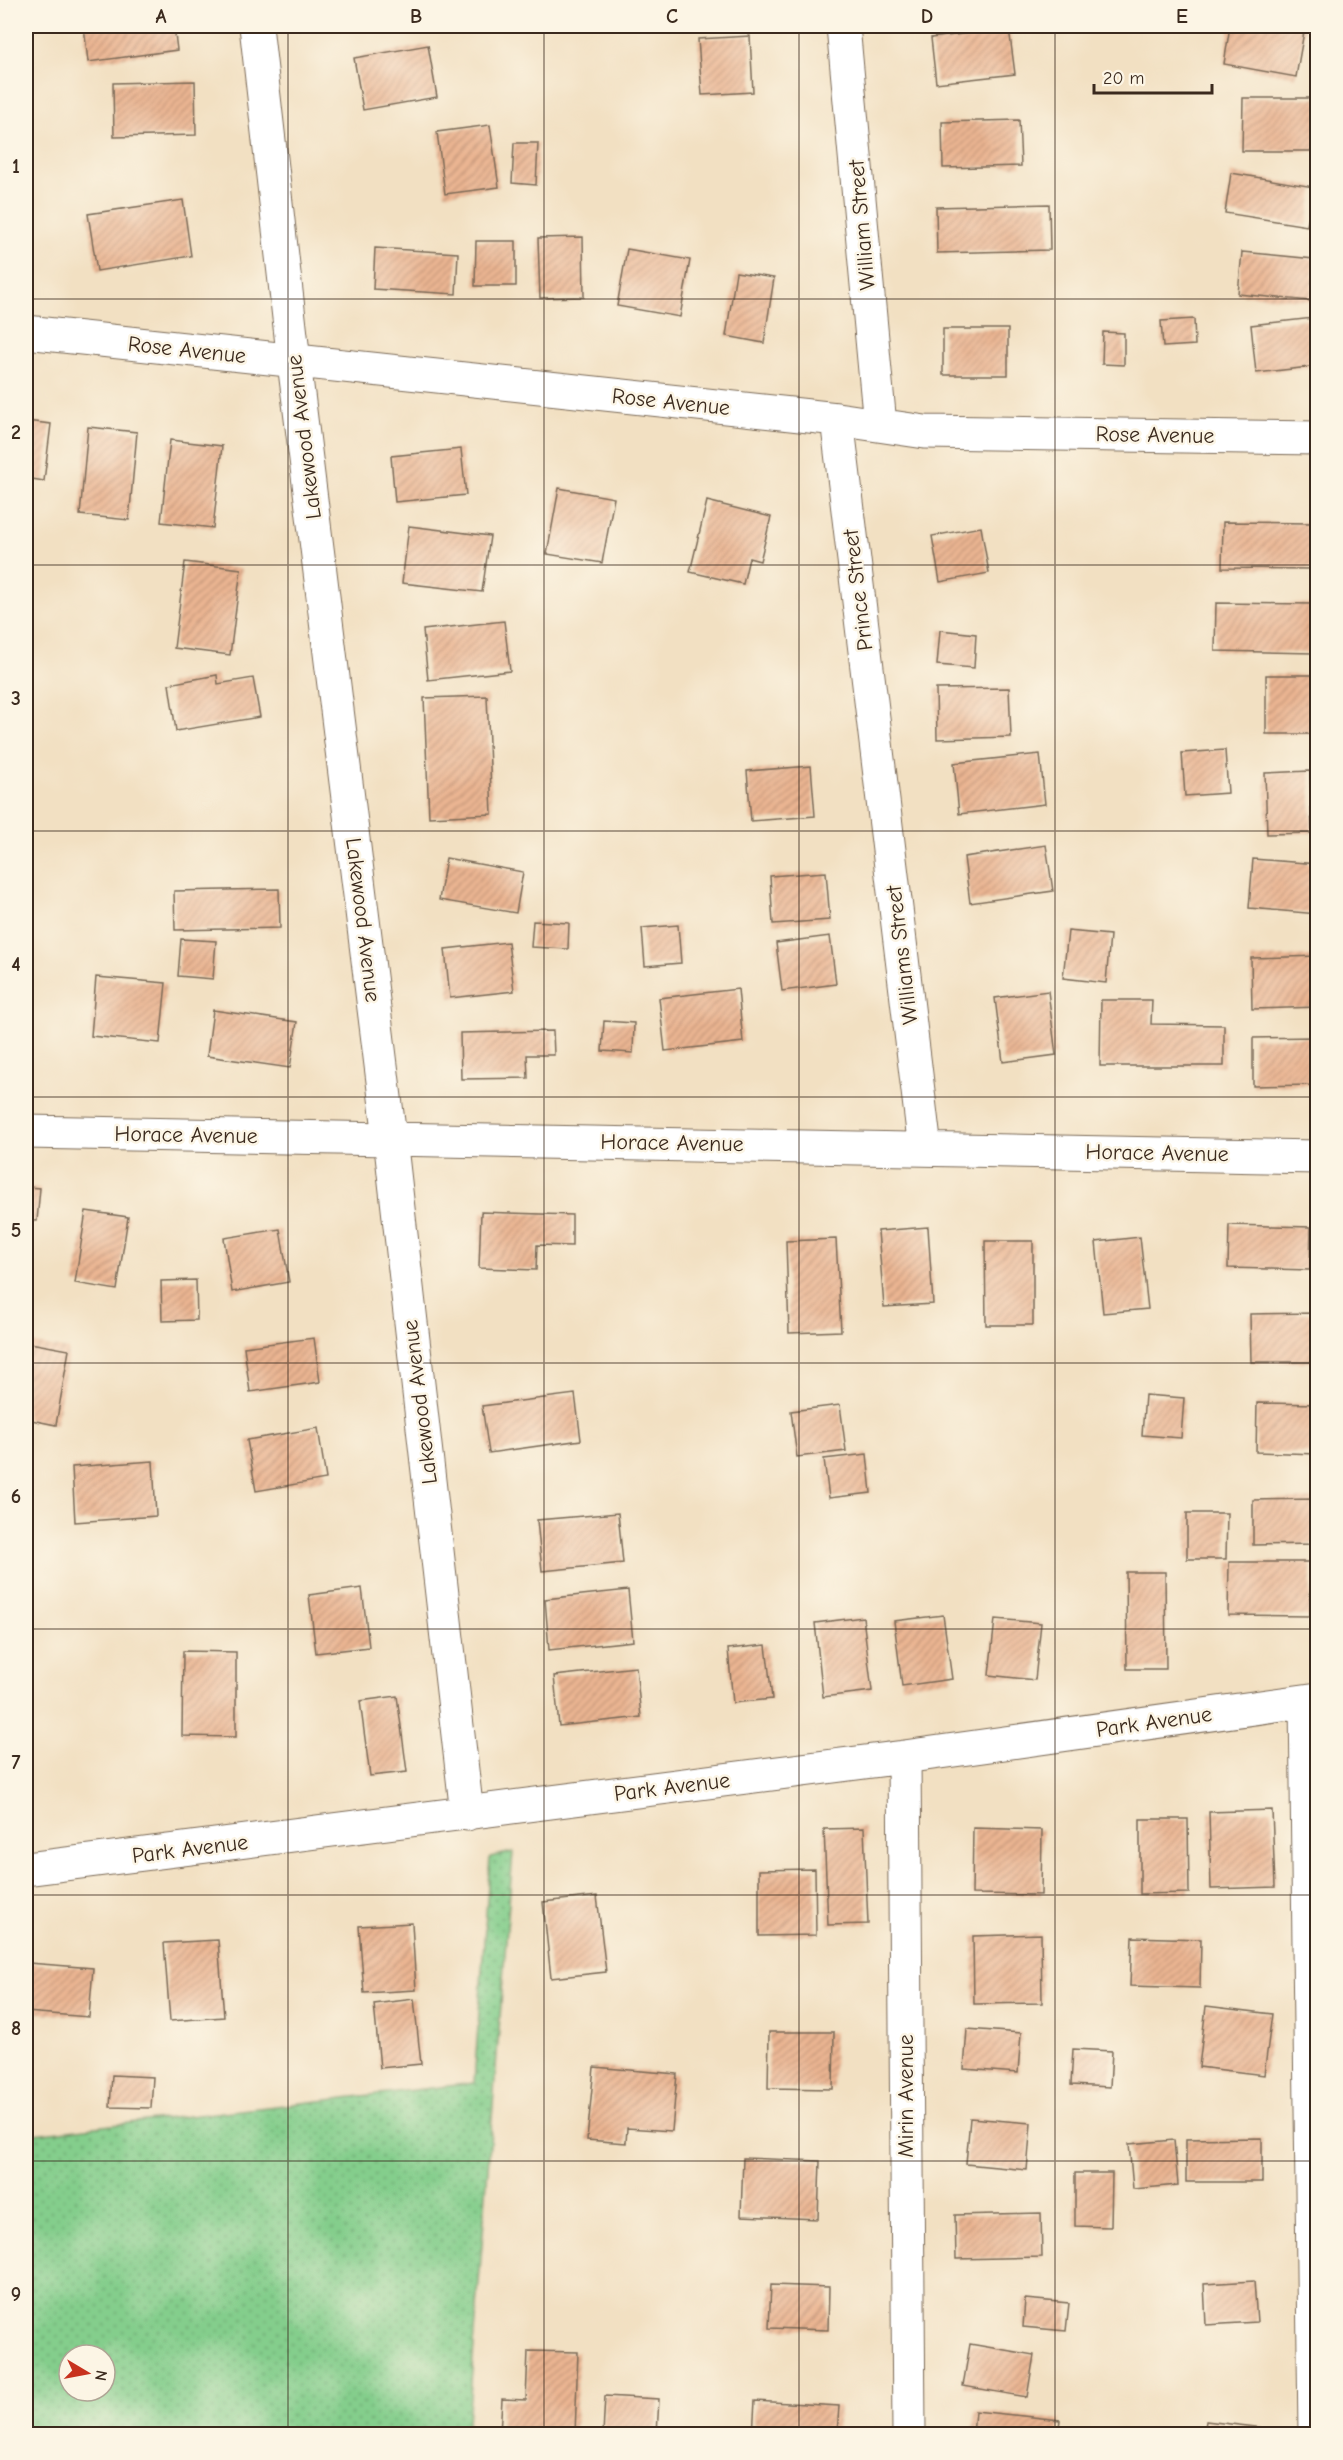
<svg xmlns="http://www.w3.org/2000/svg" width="1343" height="2460" font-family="'Comic Neue',sans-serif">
	<defs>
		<pattern id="grass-dots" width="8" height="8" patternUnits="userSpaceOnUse" patternTransform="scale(1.5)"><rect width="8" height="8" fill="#84ce8c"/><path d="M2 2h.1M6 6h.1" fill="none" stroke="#6da772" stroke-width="1.8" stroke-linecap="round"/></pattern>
		<pattern id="building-hatch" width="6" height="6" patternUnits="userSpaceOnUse" patternTransform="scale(1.5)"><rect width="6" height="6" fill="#ebb592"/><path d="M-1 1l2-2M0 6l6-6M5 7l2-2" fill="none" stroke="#c09377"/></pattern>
	</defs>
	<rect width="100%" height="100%" fill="#fcf5e5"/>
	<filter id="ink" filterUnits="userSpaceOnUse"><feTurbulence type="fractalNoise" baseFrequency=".0167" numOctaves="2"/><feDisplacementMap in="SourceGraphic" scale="12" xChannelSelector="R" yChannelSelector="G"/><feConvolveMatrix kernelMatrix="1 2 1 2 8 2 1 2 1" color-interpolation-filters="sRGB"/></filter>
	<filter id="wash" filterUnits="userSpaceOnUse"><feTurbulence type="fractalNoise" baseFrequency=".008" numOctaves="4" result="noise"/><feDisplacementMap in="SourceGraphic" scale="24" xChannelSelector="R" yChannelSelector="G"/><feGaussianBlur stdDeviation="1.35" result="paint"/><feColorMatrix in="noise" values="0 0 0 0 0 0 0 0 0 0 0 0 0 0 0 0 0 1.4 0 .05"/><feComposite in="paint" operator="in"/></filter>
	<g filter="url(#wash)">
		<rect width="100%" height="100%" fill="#f2e0c2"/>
		<path fill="url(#grass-dots)" stroke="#607c55" stroke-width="1.5" fill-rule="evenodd" d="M 513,1852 L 467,2434 L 26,2434 L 26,2135 L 474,2083 L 490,1857 ZM 69,2355 L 105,2355 L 105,2391 L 69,2391 Z"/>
		<g id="blocks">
			<path fill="url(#building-hatch)" d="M 84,26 L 174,26 L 177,50 L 88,62 Z
				M 1230,26 L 1305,26 L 1296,77 L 1224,64 Z
				M 1009,28 L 1015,74 L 936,83 L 931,38 Z
				M 750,36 L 753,92 L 702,95 L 698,39 Z
				M 428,45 L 437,97 L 363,110 L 354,58 Z
				M 195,81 L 196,135 L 114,137 L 113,83 Z
				M 1243,98 L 1318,98 L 1318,151 L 1242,151 Z
				M 1019,120 L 1021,166 L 943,168 L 942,122 Z
				M 490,125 L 499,187 L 445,194 L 437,132 Z
				M 514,143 L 538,143 L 536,185 L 512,183 Z
				M 1231,173 L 1314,187 L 1307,226 L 1225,213 Z
				M 183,200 L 191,256 L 97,271 L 88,214 Z
				M 1049,204 L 1050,250 L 937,253 L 936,207 Z
				M 583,237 L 584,297 L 540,298 L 538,238 Z
				M 476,241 L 516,241 L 516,286 L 475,286 Z
				M 375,248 L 458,253 L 456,294 L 373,289 Z
				M 627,249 L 690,260 L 680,317 L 617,306 Z
				M 1242,252 L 1314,259 L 1311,301 L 1238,294 Z
				M 736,272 L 774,278 L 764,343 L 726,336 Z
				M 1313,318 L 1318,366 L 1256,373 L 1251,325 Z
				M 1194,319 L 1195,345 L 1163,347 L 1161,321 Z
				M 943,329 L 1008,329 L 1008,375 L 943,375 Z
				M 1103,332 L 1124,333 L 1124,365 L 1102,364 Z
				M 26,421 L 51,424 L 44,481 L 26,478 Z
				M 88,427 L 137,432 L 129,520 L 80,515 Z
				M 170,440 L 222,446 L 213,528 L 161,522 Z
				M 461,449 L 466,495 L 395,502 L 391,456 Z
				M 559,488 L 614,498 L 602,563 L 547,554 Z
				M 707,501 L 771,517 L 760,561 L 749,558 L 743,584 L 690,572 Z
				M 1223,522 L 1314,523 L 1314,569 L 1222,568 Z
				M 409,526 L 490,536 L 482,592 L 402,583 Z
				M 981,527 L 989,573 L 940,582 L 932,536 Z
				M 185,562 L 241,569 L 230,655 L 174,648 Z
				M 1216,603 L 1316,604 L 1314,653 L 1215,651 Z
				M 504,621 L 510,671 L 428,680 L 423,630 Z
				M 940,630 L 976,634 L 974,668 L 937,665 Z
				M 217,675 L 218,684 L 253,678 L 260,717 L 176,731 L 169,684 Z
				M 1266,675 L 1318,675 L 1318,734 L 1266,734 Z
				M 1009,688 L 1011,737 L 937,739 L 936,689 Z
				M 487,696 L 492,814 L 429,817 L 424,698 Z
				M 1225,750 L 1228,793 L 1185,796 L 1182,753 Z
				M 1040,754 L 1045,804 L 959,814 L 954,763 Z
				M 811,766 L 815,816 L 751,821 L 747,771 Z
				M 1310,771 L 1312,833 L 1267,834 L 1265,773 Z
				M 1046,845 L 1053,891 L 970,903 L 964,857 Z
				M 446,858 L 523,872 L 516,913 L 439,900 Z
				M 1253,859 L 1318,864 L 1318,914 L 1249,908 Z
				M 826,872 L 830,920 L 773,924 L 770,876 Z
				M 279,889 L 280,928 L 175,930 L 174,891 Z
				M 533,921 L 569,923 L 568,949 L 531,947 Z
				M 678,925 L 681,963 L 645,966 L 642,928 Z
				M 1068,931 L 1110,935 L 1106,983 L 1063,978 Z
				M 830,936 L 836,984 L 782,991 L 776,943 Z
				M 181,939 L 216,941 L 213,979 L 178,976 Z
				M 508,942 L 514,991 L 450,998 L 445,949 Z
				M 1318,956 L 1318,1007 L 1252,1009 L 1251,958 Z
				M 96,977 L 166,983 L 160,1043 L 91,1036 Z
				M 738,989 L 743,1042 L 665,1051 L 659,998 Z
				M 1048,991 L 1056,1055 L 1003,1062 L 995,998 Z
				M 1101,1000 L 1152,1000 L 1151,1024 L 1224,1025 L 1224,1066 L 1100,1066 Z
				M 213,1010 L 297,1022 L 290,1068 L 207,1056 Z
				M 604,1021 L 634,1023 L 633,1053 L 602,1051 Z
				M 553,1031 L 554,1055 L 527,1055 L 528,1078 L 461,1079 L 460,1033 Z
				M 1318,1037 L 1318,1085 L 1253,1086 L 1253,1038 Z
				M 26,1187 L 40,1188 L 37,1221 L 26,1220 Z
				M 86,1211 L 128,1217 L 117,1290 L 75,1283 Z
				M 481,1212 L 572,1215 L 572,1246 L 537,1245 L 536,1270 L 479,1268 Z
				M 1229,1225 L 1311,1227 L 1310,1270 L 1228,1268 Z
				M 928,1227 L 933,1304 L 884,1307 L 878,1231 Z
				M 280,1229 L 289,1282 L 232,1292 L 224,1238 Z
				M 1140,1237 L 1148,1309 L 1103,1313 L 1096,1242 Z
				M 836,1239 L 841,1331 L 789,1333 L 786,1241 Z
				M 985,1241 L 1033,1241 L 1033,1325 L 986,1325 Z
				M 196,1280 L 197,1320 L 162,1321 L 161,1281 Z
				M 1318,1313 L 1318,1362 L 1251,1362 L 1250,1314 Z
				M 314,1338 L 320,1382 L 250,1392 L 244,1347 Z
				M 30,1343 L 69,1350 L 56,1425 L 26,1419 L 26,1368 Z
				M 575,1394 L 581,1440 L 489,1453 L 482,1406 Z
				M 1145,1395 L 1184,1398 L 1181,1438 L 1142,1435 Z
				M 1257,1403 L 1318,1404 L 1318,1454 L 1256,1452 Z
				M 840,1405 L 846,1451 L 797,1457 L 791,1411 Z
				M 318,1428 L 326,1479 L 256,1491 L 247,1440 Z
				M 867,1454 L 871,1493 L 829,1498 L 824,1459 Z
				M 153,1461 L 156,1516 L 75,1522 L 72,1467 Z
				M 1318,1499 L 1318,1544 L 1253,1545 L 1253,1500 Z
				M 618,1513 L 623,1563 L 542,1571 L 537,1520 Z
				M 1187,1513 L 1227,1513 L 1226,1559 L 1187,1559 Z
				M 1229,1562 L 1311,1562 L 1310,1616 L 1228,1615 Z
				M 1126,1572 L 1165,1572 L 1166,1669 L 1127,1669 Z
				M 362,1588 L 369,1647 L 316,1653 L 309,1595 Z
				M 628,1590 L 633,1641 L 549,1650 L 545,1599 Z
				M 943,1615 L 952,1679 L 902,1686 L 894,1621 Z
				M 863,1617 L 872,1691 L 823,1697 L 815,1623 Z
				M 995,1619 L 1041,1623 L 1035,1680 L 989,1675 Z
				M 766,1645 L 772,1699 L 733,1703 L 728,1649 Z
				M 183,1651 L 236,1652 L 236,1737 L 182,1736 Z
				M 636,1667 L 641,1717 L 559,1726 L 554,1676 Z
				M 397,1696 L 407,1772 L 370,1776 L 360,1701 Z
				M 1272,1810 L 1275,1887 L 1211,1889 L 1209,1812 Z
				M 1140,1819 L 1188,1819 L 1189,1893 L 1140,1894 Z
				M 864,1828 L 868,1924 L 828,1925 L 824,1829 Z
				M 973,1828 L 1042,1830 L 1041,1895 L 972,1894 Z
				M 815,1869 L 816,1935 L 759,1936 L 759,1870 Z
				M 597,1896 L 606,1972 L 551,1978 L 543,1902 Z
				M 412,1923 L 416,1990 L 364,1993 L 359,1926 Z
				M 1041,1934 L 1042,2003 L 974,2004 L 973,1936 Z
				M 1132,1937 L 1201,1939 L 1200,1988 L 1130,1986 Z
				M 218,1940 L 224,2017 L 170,2021 L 164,1943 Z
				M 28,1963 L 93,1968 L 89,2017 L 26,2012 Z
				M 414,1999 L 421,2064 L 380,2068 L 374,2004 Z
				M 1206,2006 L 1272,2014 L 1264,2075 L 1199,2067 Z
				M 967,2029 L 1021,2033 L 1018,2073 L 964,2069 Z
				M 769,2032 L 834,2032 L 833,2089 L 768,2088 Z
				M 1073,2049 L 1112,2051 L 1110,2087 L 1071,2085 Z
				M 594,2067 L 677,2074 L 672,2131 L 627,2128 L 626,2143 L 587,2140 Z
				M 112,2075 L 153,2077 L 151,2108 L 110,2107 Z
				M 970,2118 L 1031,2123 L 1027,2170 L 966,2164 Z
				M 1262,2138 L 1262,2182 L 1186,2182 L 1186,2139 Z
				M 1174,2140 L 1178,2185 L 1133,2189 L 1129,2144 Z
				M 743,2158 L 820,2161 L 818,2219 L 741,2216 Z
				M 1075,2173 L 1112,2173 L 1111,2227 L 1075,2226 Z
				M 1041,2213 L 1042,2257 L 956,2259 L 955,2215 Z
				M 1254,2281 L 1257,2322 L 1206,2325 L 1204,2284 Z
				M 771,2285 L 829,2287 L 828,2330 L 769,2328 Z
				M 1025,2299 L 1069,2303 L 1066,2331 L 1023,2327 Z
				M 970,2344 L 1034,2355 L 1027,2397 L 963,2386 Z
				M 528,2351 L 578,2352 L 575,2434 L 500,2434 L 502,2399 L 526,2400 Z
				M 605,2396 L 659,2399 L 657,2434 L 603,2434 Z
				M 755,2401 L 839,2406 L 837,2434 L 753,2434 Z
				M 975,2411 L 1060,2420 L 1058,2434 L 973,2434 Z
				M 1206,2421 L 1263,2428 L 1262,2434 L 1204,2434 Z"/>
		</g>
	</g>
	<g filter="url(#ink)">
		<use href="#blocks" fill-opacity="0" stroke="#7b6a57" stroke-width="1.5"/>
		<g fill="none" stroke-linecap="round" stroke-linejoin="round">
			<defs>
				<path id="street" d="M 256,26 L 294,362 L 390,1138 L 467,1814
					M 843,26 L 880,425
					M 26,332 L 837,419 L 925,432 L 1318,438
					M 837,419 L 925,1149
					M 26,1132 L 1318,1157
					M 1306,1701 L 1315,2434
					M 904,1757 L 909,2434
					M 26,1869 L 904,1757 L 1318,1699"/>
			</defs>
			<use href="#street" stroke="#7b6a57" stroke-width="35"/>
			<use href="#street" stroke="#fff" stroke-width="33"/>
		</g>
	</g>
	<path fill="none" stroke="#3b2a1e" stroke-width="1.5" stroke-opacity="0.55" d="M 288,26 L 288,2434M 544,26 L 544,2434M 799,26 L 799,2434M 1055,26 L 1055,2434M 26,299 L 1318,299M 26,565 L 1318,565M 26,831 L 1318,831M 26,1097 L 1318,1097M 26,1363 L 1318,1363M 26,1629 L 1318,1629M 26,1895 L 1318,1895M 26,2161 L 1318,2161"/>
	<g text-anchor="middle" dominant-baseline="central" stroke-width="5" stroke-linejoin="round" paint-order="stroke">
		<g font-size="22" fill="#3b2a1e" stroke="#fcf5e5">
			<text transform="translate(862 225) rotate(-95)">William Street</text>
			<text transform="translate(187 350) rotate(6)">Rose Avenue</text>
			<text transform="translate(671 402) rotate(6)">Rose Avenue</text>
			<text transform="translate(1155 435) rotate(1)">Rose Avenue</text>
			<text transform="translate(304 437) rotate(-97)">Lakewood Avenue</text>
			<text transform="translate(858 590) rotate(-97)">Prince Street</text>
			<text transform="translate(363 920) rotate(83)">Lakewood Avenue</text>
			<text transform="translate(902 955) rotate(-97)">Williams Street</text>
			<text transform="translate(186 1135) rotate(1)">Horace Avenue</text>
			<text transform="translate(672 1143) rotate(1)">Horace Avenue</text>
			<text transform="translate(1157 1153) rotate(1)">Horace Avenue</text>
			<text transform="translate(420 1402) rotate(-97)">Lakewood Avenue</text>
			<text transform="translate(1154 1722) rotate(-8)">Park Avenue</text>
			<text transform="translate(672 1787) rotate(-7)">Park Avenue</text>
			<text transform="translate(190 1849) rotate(-7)">Park Avenue</text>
			<text transform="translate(906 2096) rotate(-90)">Mirin Avenue</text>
		</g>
	</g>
	<rect width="1343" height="2460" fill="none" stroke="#fcf5e5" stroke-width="66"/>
	<g transform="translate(87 2373) rotate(100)"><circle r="28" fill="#fcf5e5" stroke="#afa495" stroke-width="1.5"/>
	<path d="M0-4.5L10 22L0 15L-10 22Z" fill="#c8321e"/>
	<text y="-9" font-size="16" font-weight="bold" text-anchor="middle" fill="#3b2a1e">N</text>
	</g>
	<path d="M1094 84v9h118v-9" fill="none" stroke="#3b2a1e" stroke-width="3"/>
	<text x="1103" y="84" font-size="18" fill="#3b2a1e" stroke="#fcf5e5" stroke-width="4.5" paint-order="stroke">20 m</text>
	<rect x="33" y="33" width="1277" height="2394" fill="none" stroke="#3b2a1e" stroke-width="2"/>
	<g font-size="20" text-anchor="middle" font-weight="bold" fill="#3b2a1e">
		<text x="161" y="23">A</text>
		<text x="416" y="23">B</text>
		<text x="672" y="23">C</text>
		<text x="927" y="23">D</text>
		<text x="1182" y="23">E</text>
		<text x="16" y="173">1</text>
		<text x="16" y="439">2</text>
		<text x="16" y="705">3</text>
		<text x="16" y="971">4</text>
		<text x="16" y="1237">5</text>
		<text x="16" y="1503">6</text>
		<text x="16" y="1769">7</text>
		<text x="16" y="2035">8</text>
		<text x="16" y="2301">9</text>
	</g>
</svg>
